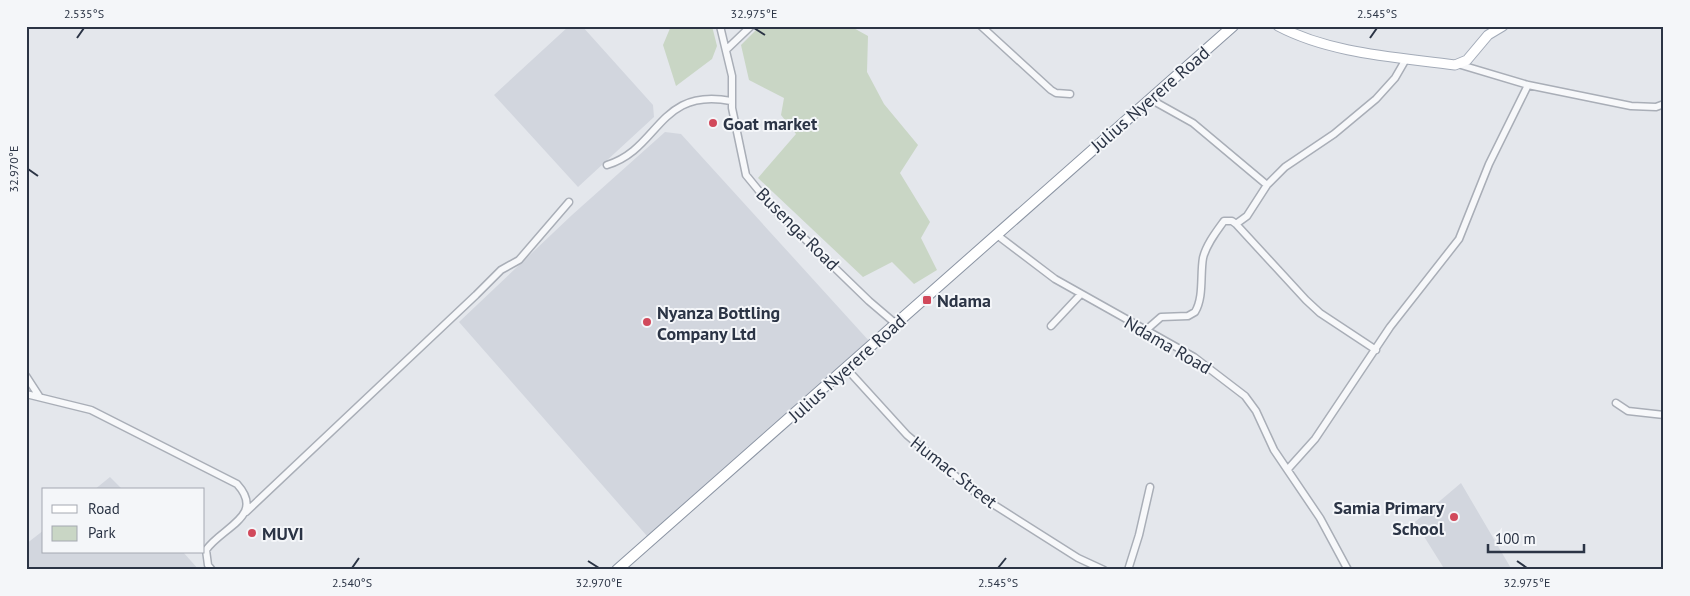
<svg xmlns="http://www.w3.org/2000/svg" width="1690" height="596" font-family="'PT Sans',sans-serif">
	<rect width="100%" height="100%" fill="#e4e7ec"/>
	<path fill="#d2d6de" d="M 569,26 L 582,26 L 653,105 L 654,117 L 578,187 L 494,95 Z
		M 665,132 L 681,134 L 870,342 L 647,536 L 459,322 L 572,215 Z
		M 110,477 L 123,490 L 94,490 Z
		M 1461,483 L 1512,570 L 1445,570 L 1415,522 Z
		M 44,530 L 44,552 L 183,552 L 199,570 L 26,570 L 26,544 Z"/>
	<path fill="#c9d6c5" d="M 671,26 L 712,26 L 717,46 L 712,59 L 676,86 L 663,45 Z
		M 760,26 L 850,26 L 868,36 L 867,72 L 884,104 L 918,145 L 900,173 L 930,222 L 921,238 L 937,270 L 914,284 L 892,262 L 863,277 L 758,178 L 796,134 L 781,115 L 784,98 L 749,80 L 741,45 Z"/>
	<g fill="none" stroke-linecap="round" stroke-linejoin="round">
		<defs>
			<path id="minor" d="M 720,26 L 732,76 L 732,108 L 746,175 L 773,208 L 869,301 L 896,324
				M 981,26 L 1051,90 L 1056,93 L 1070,94
				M 727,49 L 751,26
				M 1461,65 L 1528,85 L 1631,106 L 1656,107 L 1664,104
				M 1150,99 L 1193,123 L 1267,185
				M 607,165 C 660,149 658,87 731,101
				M 997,235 L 1055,279 L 1194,357 L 1245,396 L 1256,411 L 1274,450 L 1320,518 L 1348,570
				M 1051,326 L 1080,295
				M 1145,331 L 1161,317 L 1188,316 L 1195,312 C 1204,297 1200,275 1203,258 C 1206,245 1216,232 1224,221 L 1232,221 L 1236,224
				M 1376,350 L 1320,313 L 1306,300 L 1236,224 L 1247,216 L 1267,185 L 1285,167 L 1334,134 L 1376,99 L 1395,78 L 1406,59
				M 846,368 L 907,435 L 977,494 L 1078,558 L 1104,570
				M 26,376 L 39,396
				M 26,394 L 91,410 L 237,484 C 266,516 222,527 206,550 L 208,565 L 212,570
				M 1616,403 L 1628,411 L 1664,415
				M 1288,469 L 1315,439 L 1390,327 L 1459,239 L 1489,164 L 1528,85
				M 246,512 L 476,295 L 501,270 L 519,260 L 569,202
				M 1128,570 L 1139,535 L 1150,487"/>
			<path id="major" d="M 1278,26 C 1331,54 1397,57 1455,65 L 1467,60 L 1488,35 L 1503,26"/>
			<path id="highway" d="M 617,570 L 1233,26"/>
		</defs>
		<use href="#minor" stroke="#a9aeb7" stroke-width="9"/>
		<use href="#major" stroke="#a3abb8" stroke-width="11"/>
		<use href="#highway" stroke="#8b94a3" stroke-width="12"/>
		<use href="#minor" stroke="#f7f8fa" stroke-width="6"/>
		<use href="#major" stroke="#fff" stroke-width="9"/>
		<use href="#highway" stroke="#fff" stroke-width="10"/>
	</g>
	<path fill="none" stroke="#2b3445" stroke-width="2" d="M 754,28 L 765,35M 77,38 L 84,28M 1370,38 L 1377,28M 28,169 L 38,176M 588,561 L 599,568M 1517,561 L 1527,568M 352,568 L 359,558M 998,568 L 1006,558"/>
	<g fill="#d1495b" stroke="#f4f6f9" stroke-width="2">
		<circle cx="713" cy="123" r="5"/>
		<rect x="922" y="295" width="10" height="10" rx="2.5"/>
		<circle cx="647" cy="322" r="5"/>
		<circle cx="1454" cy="517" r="5"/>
		<circle cx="252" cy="533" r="5"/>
	</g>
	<g text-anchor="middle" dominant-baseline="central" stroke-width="4" stroke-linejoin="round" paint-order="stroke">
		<g font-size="18" fill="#2b3445" stroke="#f4f6f9">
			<text transform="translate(1150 99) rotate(-41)">Julius Nyerere Road</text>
			<text transform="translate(798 229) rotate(45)">Busenga Road</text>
			<text transform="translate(1168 345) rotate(30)">Ndama Road</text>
			<text transform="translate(847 368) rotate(-42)">Julius Nyerere Road</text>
			<text transform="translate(954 472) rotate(38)">Humac Street</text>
		</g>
		<g font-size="18" font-weight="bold" fill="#2b3445" stroke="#f4f6f9" text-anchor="start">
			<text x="723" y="123">Goat market</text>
			<text x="937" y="300">Ndama</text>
			<text x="657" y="312">Nyanza Bottling<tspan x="657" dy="21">Company Ltd</tspan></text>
			<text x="1444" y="507" text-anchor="end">Samia Primary<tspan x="1444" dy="21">School</tspan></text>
			<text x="262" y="533">MUVI</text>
		</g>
	</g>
	<rect width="1690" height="596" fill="none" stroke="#f4f6f9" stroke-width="55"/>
	<rect x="42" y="488" width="162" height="65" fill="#f4f6f9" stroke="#a4a8b1"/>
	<rect x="52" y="505" width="25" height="8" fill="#ffffff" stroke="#a4a8b1"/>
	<text x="88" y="514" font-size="15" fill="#2b3445">Road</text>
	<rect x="52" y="526" width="25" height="15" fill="#c9d6c5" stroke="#a4a8b1"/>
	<text x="88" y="538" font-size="15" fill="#2b3445">Park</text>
	<path d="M1488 544v8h96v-8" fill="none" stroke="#2b3445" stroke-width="2.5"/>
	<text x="1495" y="544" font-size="15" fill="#2b3445" stroke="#f4f6f9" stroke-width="4" paint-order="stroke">100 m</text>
	<rect x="28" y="28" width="1634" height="540" fill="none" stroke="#2b3445" stroke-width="2"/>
	<g font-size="12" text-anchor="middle" fill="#2b3445">
		<text x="84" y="18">2.535°S</text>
		<text x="754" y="18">32.975°E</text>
		<text x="1377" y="18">2.545°S</text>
		<text transform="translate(14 169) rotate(-90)" y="4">32.970°E</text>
		<text x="352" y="587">2.540°S</text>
		<text x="599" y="587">32.970°E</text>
		<text x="998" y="587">2.545°S</text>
		<text x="1527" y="587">32.975°E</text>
	</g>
</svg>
